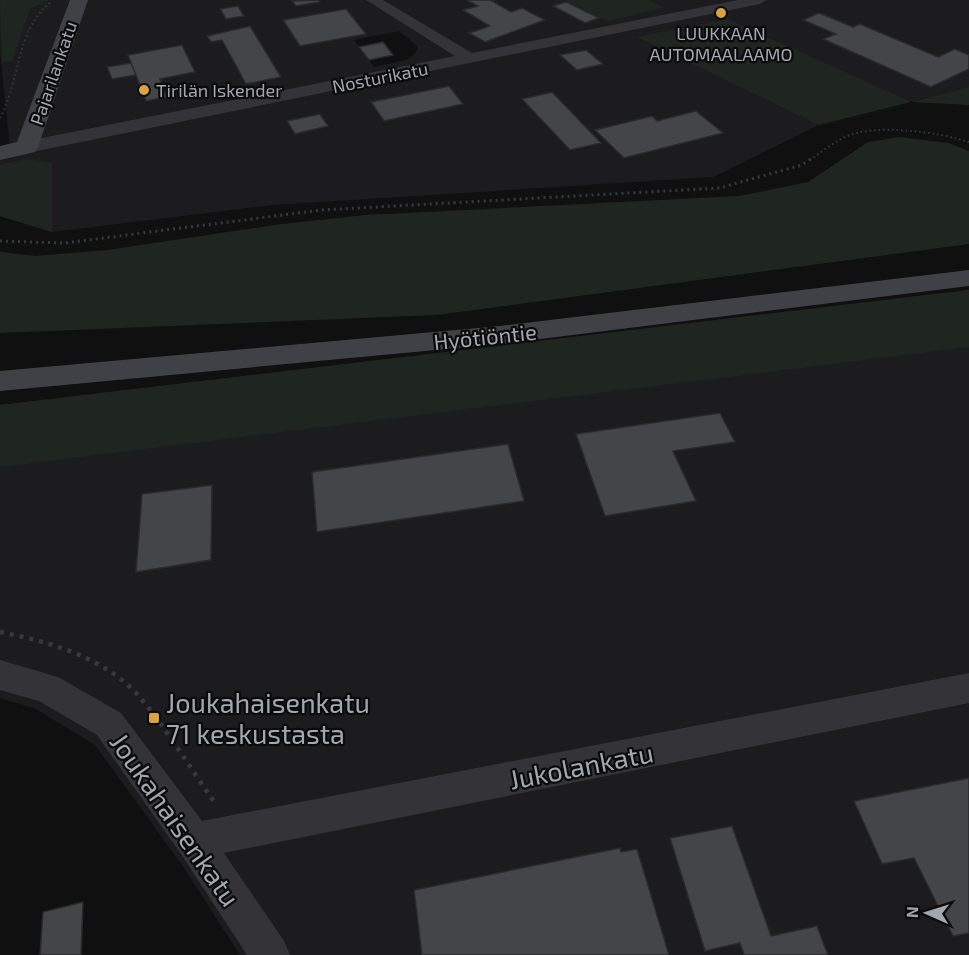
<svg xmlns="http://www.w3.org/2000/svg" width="969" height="955" font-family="'Exo 2',sans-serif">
	<rect width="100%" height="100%" fill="#101011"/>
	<path fill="#1c1c1e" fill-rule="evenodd" d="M 0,0 L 969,0 L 969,87 L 819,125 L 713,177 L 272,205 L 52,232 L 0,216 L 0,156 L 10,147 L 0,53 ZM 399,31 L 418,47 L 415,54 L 406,60 L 374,67 L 354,40 Z
		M 969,290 L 969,955 L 240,955 L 182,865 L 95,745 L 36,709 L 0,698 L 0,405 Z"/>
	<path fill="#1f2520" d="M 0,0 L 49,0 L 30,9 L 12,61 L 2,62 Z
		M 565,0 L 648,0 L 664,8 L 608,21 Z
		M 727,19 L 911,102 L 969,87 L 969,105 L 911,102 L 819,125 L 637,37 Z
		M 900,137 L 948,143 L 969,151 L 969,244 L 436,315 L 0,333 L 0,252 L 36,256 L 107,250 L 282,224 L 366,215 L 739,196 L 808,182 L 868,142 Z
		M 24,159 L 52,163 L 52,232 L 0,216 L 0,165 Z
		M 969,290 L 969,347 L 0,467 L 0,405 Z"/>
	<path fill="#444549" stroke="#2a2a2d" stroke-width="1.5" d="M 318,0 L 320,2 L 296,6 L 292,1 Z
		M 467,0 L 495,0 L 492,1 L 511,12 L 522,8 L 545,20 L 485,42 L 469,33 L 490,26 L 463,10 L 478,6 Z
		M 566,2 L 599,18 L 585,23 L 553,6 Z
		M 238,6 L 244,16 L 226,19 L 220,9 Z
		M 346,9 L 366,34 L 300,46 L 283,20 Z
		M 819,13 L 853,27 L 860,24 L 938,57 L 955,49 L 969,55 L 969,69 L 931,87 L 823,39 L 836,34 L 803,20 Z
		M 250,26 L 281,77 L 246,84 L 222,40 L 211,42 L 207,36 Z
		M 383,42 L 393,55 L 369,60 L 359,47 Z
		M 182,45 L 195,72 L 160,79 L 167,97 L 146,101 L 128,55 Z
		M 586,50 L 603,64 L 577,70 L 560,55 Z
		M 131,63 L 136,75 L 112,79 L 107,67 Z
		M 449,86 L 463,104 L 384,121 L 371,102 Z
		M 552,92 L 601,143 L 570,150 L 522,99 Z
		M 696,111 L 723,133 L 624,158 L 595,130 L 652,116 L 657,121 Z
		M 320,114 L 328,126 L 295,134 L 287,121 Z
		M 720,413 L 735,442 L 673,451 L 696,501 L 605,516 L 576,434 Z
		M 508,444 L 524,501 L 317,532 L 312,472 Z
		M 212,485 L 211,560 L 136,572 L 142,494 Z
		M 969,778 L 969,933 L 953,936 L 914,858 L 882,864 L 854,801 Z
		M 732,826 L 771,936 L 817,926 L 828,955 L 744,955 L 740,943 L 705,951 L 670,838 Z
		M 620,848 L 621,852 L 637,849 L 669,955 L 422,955 L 414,890 Z
		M 83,902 L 81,955 L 40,955 L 43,912 Z"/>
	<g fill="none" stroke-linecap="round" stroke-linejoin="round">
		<path stroke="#38393d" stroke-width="2" stroke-dasharray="1.5 3" stroke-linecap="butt" d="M 0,118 C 21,79 15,30 52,1
			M 810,160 C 821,152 833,143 845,137 C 874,123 939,132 969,142"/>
		<path stroke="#38393d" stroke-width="3" stroke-dasharray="2 4" stroke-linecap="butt" d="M 0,241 L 64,243 L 322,210 L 719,188 L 802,165 L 812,158"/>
		<path stroke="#38393d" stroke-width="4.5" stroke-dasharray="4 6" stroke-linecap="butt" d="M 0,632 C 47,641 103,657 137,694 C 165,726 190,768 215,803"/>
		<path fill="#343438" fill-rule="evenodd" d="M 366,0 L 383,0 L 472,53 L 738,0 L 767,0 L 760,4 L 27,153 L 18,147 L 27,141 L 455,56 Z
			M 0,660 L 58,677 L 121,713 L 202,821 L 969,673 L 969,703 L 224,853 L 284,941 L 290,955 L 247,955 L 181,854 L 97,735 L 39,701 L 0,690 Z"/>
		<path fill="#404146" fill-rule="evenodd" d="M 70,0 L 88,0 L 38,147 L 35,152 L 0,160 L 0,146 L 17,142 Z
			M 969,270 L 969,286 L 500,344 L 0,391 L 0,371 L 500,326 Z"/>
	</g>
	<g fill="#daa340" stroke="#0b0b0c" stroke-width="2">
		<circle cx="721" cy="13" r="6"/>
		<circle cx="144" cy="90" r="6"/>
		<rect x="148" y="712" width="12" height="12" rx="3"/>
	</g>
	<g text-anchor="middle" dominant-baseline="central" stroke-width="4.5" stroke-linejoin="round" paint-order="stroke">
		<g font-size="18" fill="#a3a7b0" stroke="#0b0b0c">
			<text x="721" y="33">LUUKKAAN<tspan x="721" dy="21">AUTOMAALAAMO</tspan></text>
			<text x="156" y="90" text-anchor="start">Tirilän Iskender</text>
		</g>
		<g font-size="18" fill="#a3a7b0" stroke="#0b0b0c">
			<text transform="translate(53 73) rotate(-71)">Pajarilankatu</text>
			<text transform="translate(380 77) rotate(-11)">Nosturikatu</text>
		</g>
		<g font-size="22" fill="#a3a7b0" stroke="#0b0b0c">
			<text transform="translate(485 336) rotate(-6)">Hyötiöntie</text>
		</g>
		<g font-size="27" fill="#a3a7b0" stroke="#0b0b0c" text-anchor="start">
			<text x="166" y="702">Joukahaisenkatu<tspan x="166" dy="31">71 keskustasta</tspan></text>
		</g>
		<g font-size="27" fill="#a3a7b0" stroke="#0b0b0c">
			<text transform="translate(581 765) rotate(-11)">Jukolankatu</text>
			<text transform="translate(176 819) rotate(55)">Joukahaisenkatu</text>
		</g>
	</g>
	<g transform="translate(927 913) rotate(273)" stroke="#0b0b0c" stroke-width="4.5" paint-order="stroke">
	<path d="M0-4.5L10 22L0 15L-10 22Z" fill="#a3a7b0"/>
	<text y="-9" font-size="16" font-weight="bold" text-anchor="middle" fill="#a3a7b0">N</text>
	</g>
</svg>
